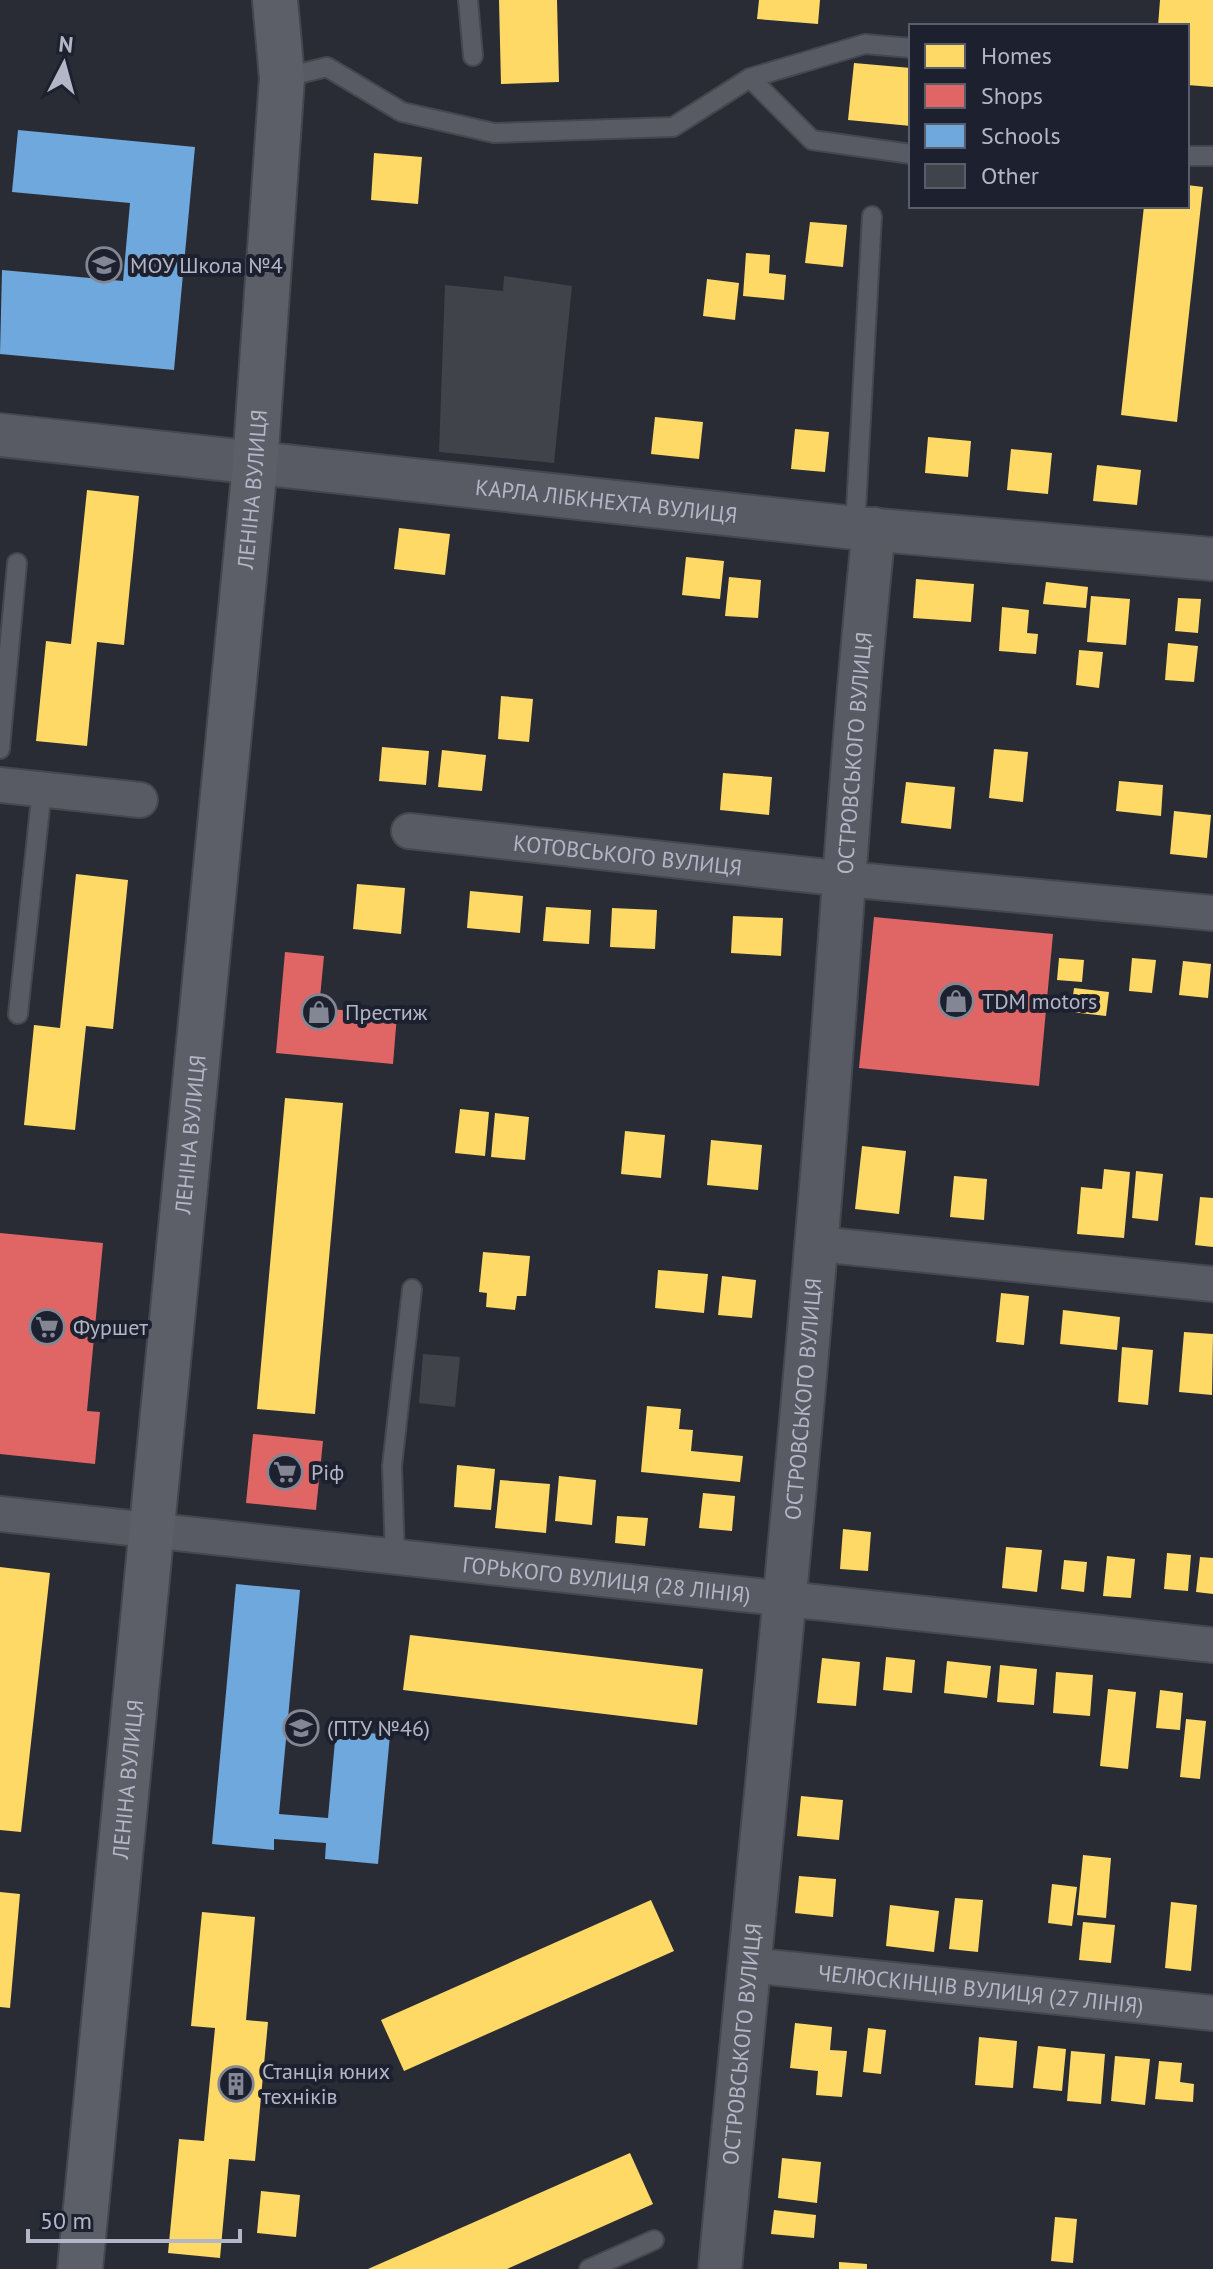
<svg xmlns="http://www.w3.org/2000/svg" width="1213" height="2269" font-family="'PT Sans',sans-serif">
	<rect width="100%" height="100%" fill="#292c35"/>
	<path fill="#ffd966" d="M 499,0 L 557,0 L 559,82 L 501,84 Z
		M 759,0 L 820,0 L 818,24 L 757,19 Z
		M 1160,0 L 1213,0 L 1213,87 L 1187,85 L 1187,26 L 1158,26 Z
		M 854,63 L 911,68 L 911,126 L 848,120 Z
		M 374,153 L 422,157 L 418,204 L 371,200 Z
		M 1187,185 L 1203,187 L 1177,422 L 1121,415 L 1144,206 L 1187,206 Z
		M 810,222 L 847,225 L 843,267 L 805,263 Z
		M 746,253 L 770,255 L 769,273 L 786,275 L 784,300 L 743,296 Z
		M 707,279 L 739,283 L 735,320 L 703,316 Z
		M 655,417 L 703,422 L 699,459 L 651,454 Z
		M 795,429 L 829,432 L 825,472 L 791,469 Z
		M 928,437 L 971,441 L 968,477 L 925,473 Z
		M 1011,449 L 1052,453 L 1048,494 L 1007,490 Z
		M 1097,465 L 1141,470 L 1137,505 L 1093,501 Z
		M 87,490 L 139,496 L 124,645 L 97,642 L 87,746 L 36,741 L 46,641 L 71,644 Z
		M 399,528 L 450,534 L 445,575 L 394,569 Z
		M 686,557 L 724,561 L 720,599 L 682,595 Z
		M 729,577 L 761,580 L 758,618 L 725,616 Z
		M 916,579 L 974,584 L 971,622 L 913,618 Z
		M 1046,582 L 1088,587 L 1086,608 L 1043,604 Z
		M 1091,596 L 1130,599 L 1126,645 L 1087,642 Z
		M 1178,598 L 1201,599 L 1198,633 L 1175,631 Z
		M 1002,607 L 1029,610 L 1027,633 L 1038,634 L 1036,654 L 999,651 Z
		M 1168,643 L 1198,646 L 1194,682 L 1165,680 Z
		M 1079,650 L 1103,652 L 1099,688 L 1076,685 Z
		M 501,696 L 533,699 L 529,742 L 498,739 Z
		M 382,747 L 429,751 L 426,785 L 379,781 Z
		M 994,749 L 1028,752 L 1023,802 L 989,798 Z
		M 442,750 L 486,755 L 482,791 L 438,787 Z
		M 723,773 L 772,777 L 769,815 L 720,810 Z
		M 1119,781 L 1163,785 L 1161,816 L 1116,811 Z
		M 906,782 L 955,787 L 951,829 L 901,823 Z
		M 1174,811 L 1211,815 L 1207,858 L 1170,854 Z
		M 76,874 L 128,880 L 113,1029 L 86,1026 L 75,1130 L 24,1125 L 34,1025 L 60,1028 Z
		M 357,884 L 405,888 L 401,934 L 353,929 Z
		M 470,891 L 523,896 L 520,933 L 467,928 Z
		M 546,907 L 591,910 L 589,944 L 543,941 Z
		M 612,908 L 657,910 L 655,949 L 610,947 Z
		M 733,916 L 783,918 L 781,956 L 731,953 Z
		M 1059,958 L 1084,960 L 1082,982 L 1057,980 Z
		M 1132,958 L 1156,960 L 1152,993 L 1129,991 Z
		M 1183,961 L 1211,964 L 1208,998 L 1179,995 Z
		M 1074,988 L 1109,992 L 1106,1016 L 1071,1012 Z
		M 285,1098 L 343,1103 L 315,1414 L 257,1409 Z
		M 460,1109 L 489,1112 L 485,1156 L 455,1153 Z
		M 495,1113 L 529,1117 L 525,1160 L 491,1157 Z
		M 625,1131 L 665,1135 L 661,1178 L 621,1174 Z
		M 711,1140 L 762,1145 L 758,1190 L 707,1185 Z
		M 862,1146 L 906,1151 L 899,1214 L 855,1209 Z
		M 1104,1169 L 1130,1172 L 1124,1238 L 1077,1234 L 1081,1187 L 1102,1189 Z
		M 1136,1171 L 1163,1174 L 1158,1221 L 1132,1218 Z
		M 954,1176 L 987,1179 L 984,1220 L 950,1217 Z
		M 1200,1197 L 1213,1198 L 1213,1247 L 1195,1245 Z
		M 483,1252 L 530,1256 L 526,1296 L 517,1296 L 515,1310 L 486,1307 L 487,1293 L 479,1292 Z
		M 658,1270 L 708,1274 L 704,1313 L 655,1308 Z
		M 722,1276 L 756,1280 L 752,1318 L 718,1315 Z
		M 1001,1293 L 1029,1296 L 1024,1345 L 996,1342 Z
		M 1063,1310 L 1120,1317 L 1117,1350 L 1060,1344 Z
		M 1184,1332 L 1213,1334 L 1212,1395 L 1179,1392 Z
		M 1122,1347 L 1153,1350 L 1148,1405 L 1118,1402 Z
		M 647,1406 L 681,1409 L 679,1429 L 693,1430 L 691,1451 L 743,1456 L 740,1482 L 641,1472 Z
		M 457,1465 L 495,1469 L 491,1510 L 454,1507 Z
		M 559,1476 L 596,1480 L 592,1525 L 555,1521 Z
		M 500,1480 L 550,1484 L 546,1533 L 495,1528 Z
		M 703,1493 L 735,1496 L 732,1531 L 699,1528 Z
		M 617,1516 L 648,1518 L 645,1546 L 615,1543 Z
		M 843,1529 L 871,1532 L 868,1571 L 840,1569 Z
		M 1006,1547 L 1042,1550 L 1037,1592 L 1002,1588 Z
		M 1167,1553 L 1191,1555 L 1188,1591 L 1164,1589 Z
		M 1107,1556 L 1135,1559 L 1131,1598 L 1103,1596 Z
		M 1200,1557 L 1213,1558 L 1213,1594 L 1196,1592 Z
		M 1064,1560 L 1087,1562 L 1084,1592 L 1061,1589 Z
		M 0,1567 L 50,1573 L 21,1832 L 0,1830 Z
		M 410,1635 L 703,1669 L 697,1725 L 403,1690 Z
		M 886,1657 L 915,1660 L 912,1693 L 883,1690 Z
		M 822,1658 L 860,1662 L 856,1706 L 817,1703 Z
		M 947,1661 L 991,1666 L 987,1698 L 944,1693 Z
		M 1000,1665 L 1037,1669 L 1034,1705 L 997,1702 Z
		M 1056,1672 L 1093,1675 L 1090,1716 L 1053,1713 Z
		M 1108,1689 L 1136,1692 L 1128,1769 L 1100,1766 Z
		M 1160,1690 L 1183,1693 L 1180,1730 L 1156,1728 Z
		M 1186,1719 L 1206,1721 L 1200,1779 L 1180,1777 Z
		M 801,1796 L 843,1800 L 839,1840 L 797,1836 Z
		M 1083,1855 L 1111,1858 L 1106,1918 L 1077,1915 Z
		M 799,1876 L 836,1879 L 833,1917 L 795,1913 Z
		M 1052,1884 L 1077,1887 L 1072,1926 L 1048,1923 Z
		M 0,1892 L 20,1894 L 10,2008 L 0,2007 Z
		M 955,1898 L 983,1900 L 978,1952 L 949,1949 Z
		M 651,1900 L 674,1951 L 404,2071 L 381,2020 Z
		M 1171,1902 L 1197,1905 L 1191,1971 L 1165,1968 Z
		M 890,1905 L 939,1911 L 934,1952 L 886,1946 Z
		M 202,1912 L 255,1917 L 246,2020 L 268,2022 L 255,2161 L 229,2159 L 220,2258 L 168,2253 L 179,2139 L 204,2141 L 215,2028 L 191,2026 Z
		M 1083,1922 L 1115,1925 L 1111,1963 L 1079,1960 Z
		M 795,2023 L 832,2027 L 830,2050 L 847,2051 L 842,2097 L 816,2095 L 818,2071 L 790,2068 Z
		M 868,2028 L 886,2030 L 881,2074 L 863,2072 Z
		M 979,2037 L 1017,2041 L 1013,2088 L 975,2085 Z
		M 1038,2046 L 1066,2049 L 1062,2091 L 1033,2088 Z
		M 1071,2051 L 1105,2054 L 1101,2104 L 1067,2101 Z
		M 1115,2056 L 1150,2059 L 1145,2105 L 1111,2101 Z
		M 1159,2061 L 1182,2063 L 1180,2082 L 1194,2084 L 1193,2102 L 1155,2099 Z
		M 630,2153 L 653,2204 L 507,2269 L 368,2269 Z
		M 782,2158 L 821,2162 L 817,2203 L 778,2198 Z
		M 261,2191 L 300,2195 L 296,2237 L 257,2233 Z
		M 774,2210 L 816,2215 L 814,2238 L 771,2234 Z
		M 1055,2217 L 1077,2219 L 1073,2263 L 1051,2261 Z
		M 839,2262 L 867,2264 L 867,2269 L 839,2269 Z"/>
	<path fill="#e06666" d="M 874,917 L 1053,934 L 1039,1086 L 859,1068 Z
		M 285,952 L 324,956 L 319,1008 L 397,1015 L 393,1064 L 276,1053 Z
		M 0,1233 L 103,1243 L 87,1411 L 100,1412 L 95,1464 L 0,1454 Z
		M 253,1434 L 323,1441 L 316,1510 L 246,1503 Z"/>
	<path fill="#6fa8dc" d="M 18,130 L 195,147 L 174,370 L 0,354 L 2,270 L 123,281 L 130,203 L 12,192 Z
		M 236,1584 L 300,1590 L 279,1814 L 328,1818 L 336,1730 L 390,1735 L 378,1864 L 325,1859 L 326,1843 L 274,1839 L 274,1850 L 212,1844 Z"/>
	<path fill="#41434b" d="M 504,276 L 572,286 L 554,463 L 439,452 L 445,285 L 503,291 Z
		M 423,1354 L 460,1357 L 455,1407 L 419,1403 Z"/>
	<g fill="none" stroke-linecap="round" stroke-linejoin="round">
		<defs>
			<path id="service" d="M 468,0 L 473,56
				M 282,78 L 327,67 L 402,112 L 494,133 L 673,127 L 750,78 L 865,44 L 911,48
				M 750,78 L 812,140 L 911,154
				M 1187,156 L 1213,156
				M 855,528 L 872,216
				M 0,749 L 17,563
				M 18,1014 L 42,789
				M 395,1557 L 392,1466 L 412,1289
				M 589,2269 L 654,2240"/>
			<g id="minor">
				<path d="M 0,785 L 140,800"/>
				<path id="s1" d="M 409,831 L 845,879 L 1213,913"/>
				<path d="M 817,1244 L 1213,1284"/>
				<path id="s2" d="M 0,1514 L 1213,1645"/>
				<path id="s3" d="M 748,1965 L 1213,2013"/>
			</g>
			<g id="tertiary">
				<path id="s4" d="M 0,435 L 855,528 L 1213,559"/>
				<path id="s5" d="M 720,2269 C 752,1928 788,1588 816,1247 C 837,1008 849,768 874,529"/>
			</g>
			<g id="secondary">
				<path id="s6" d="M 80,2269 L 255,465 L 282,78 L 275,0"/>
			</g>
		</defs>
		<use href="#service" stroke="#45474e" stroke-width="22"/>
		<use href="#minor" stroke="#45474e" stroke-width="38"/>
		<use href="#tertiary" stroke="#45474e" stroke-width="46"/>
		<use href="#secondary" stroke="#45474e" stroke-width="48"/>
		<use href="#service" stroke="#595b64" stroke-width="18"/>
		<use href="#minor" stroke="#595b64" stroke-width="34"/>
		<use href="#tertiary" stroke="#595b64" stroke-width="42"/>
		<use href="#secondary" stroke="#5d5f68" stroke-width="44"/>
	</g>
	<defs>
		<symbol id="school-ring" viewBox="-11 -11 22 22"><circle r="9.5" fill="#1d212f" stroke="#838693" stroke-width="1.5"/><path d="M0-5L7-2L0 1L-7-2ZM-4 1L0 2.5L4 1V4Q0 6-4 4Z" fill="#838693"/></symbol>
		<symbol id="shop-ring" viewBox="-11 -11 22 22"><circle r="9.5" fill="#1d212f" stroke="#838693" stroke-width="1.5"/><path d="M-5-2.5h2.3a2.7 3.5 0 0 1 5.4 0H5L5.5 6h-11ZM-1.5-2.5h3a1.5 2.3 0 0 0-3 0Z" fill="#838693"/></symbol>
		<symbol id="supermarket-ring" viewBox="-11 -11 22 22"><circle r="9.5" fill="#1d212f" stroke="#838693" stroke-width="1.5"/><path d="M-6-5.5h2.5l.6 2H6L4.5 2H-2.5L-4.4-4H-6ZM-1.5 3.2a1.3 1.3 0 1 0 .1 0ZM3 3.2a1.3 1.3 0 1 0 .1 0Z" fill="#838693"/></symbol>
		<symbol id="university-ring" viewBox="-11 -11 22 22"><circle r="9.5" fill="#1d212f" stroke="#838693" stroke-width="1.5"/><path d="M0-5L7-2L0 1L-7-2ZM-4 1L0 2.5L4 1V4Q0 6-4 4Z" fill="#838693"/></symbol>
		<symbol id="building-ring" viewBox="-11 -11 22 22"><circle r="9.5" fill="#1d212f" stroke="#838693" stroke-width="1.5"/><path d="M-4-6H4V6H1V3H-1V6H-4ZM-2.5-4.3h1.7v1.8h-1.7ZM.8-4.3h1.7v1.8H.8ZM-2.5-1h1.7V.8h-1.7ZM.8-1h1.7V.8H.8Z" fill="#838693"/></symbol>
	</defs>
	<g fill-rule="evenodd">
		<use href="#school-ring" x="84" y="245" width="40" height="40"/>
		<use href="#shop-ring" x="936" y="981" width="40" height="40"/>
		<use href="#shop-ring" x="299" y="992" width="40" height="40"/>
		<use href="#supermarket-ring" x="27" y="1307" width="40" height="40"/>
		<use href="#supermarket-ring" x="265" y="1452" width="40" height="40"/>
		<use href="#university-ring" x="281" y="1708" width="40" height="40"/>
		<use href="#building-ring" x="216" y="2064" width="40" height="40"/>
	</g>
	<g text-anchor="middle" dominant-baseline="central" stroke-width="8" stroke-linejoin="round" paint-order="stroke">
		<g font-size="22" fill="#b3b6c6" stroke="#1d212f" text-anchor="start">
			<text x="130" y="265">МОУ Школа №4</text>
			<text x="982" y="1001">TDM motors</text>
			<text x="345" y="1012">Престиж</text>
			<text x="73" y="1327">Фуршет</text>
			<text x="311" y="1472">Ріф</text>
			<text x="327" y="1728">(ПТУ №46)</text>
			<text x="262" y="2071">Станція юних<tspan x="262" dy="25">техніків</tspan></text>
		</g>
		<g font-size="22" fill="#b3b6c6" stroke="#1d212f">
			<text stroke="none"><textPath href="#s6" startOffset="1788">ЛЕНІНА ВУЛИЦЯ</textPath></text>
			<text stroke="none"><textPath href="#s4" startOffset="610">КАРЛА ЛІБКНЕХТА ВУЛИЦЯ</textPath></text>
			<text stroke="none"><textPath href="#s5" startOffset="1522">ОСТРОВСЬКОГО ВУЛИЦЯ</textPath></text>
			<text stroke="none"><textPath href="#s1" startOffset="220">КОТОВСЬКОГО ВУЛИЦЯ</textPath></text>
			<text stroke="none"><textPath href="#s6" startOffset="1140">ЛЕНІНА ВУЛИЦЯ</textPath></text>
			<text stroke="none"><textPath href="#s5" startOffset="874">ОСТРОВСЬКОГО ВУЛИЦЯ</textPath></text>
			<text stroke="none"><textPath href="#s2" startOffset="610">ГОРЬКОГО ВУЛИЦЯ (28 ЛIНIЯ)</textPath></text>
			<text stroke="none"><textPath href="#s6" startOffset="492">ЛЕНІНА ВУЛИЦЯ</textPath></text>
			<text stroke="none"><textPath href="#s3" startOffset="234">ЧЕЛЮСКІНЦІВ ВУЛИЦЯ (27 ЛIНIЯ)</textPath></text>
			<text stroke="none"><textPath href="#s5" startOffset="226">ОСТРОВСЬКОГО ВУЛИЦЯ</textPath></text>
		</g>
	</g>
	<rect x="909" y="24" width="280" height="184" fill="#1d212f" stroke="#595d6b" stroke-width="2"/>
	<rect x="925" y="44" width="40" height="24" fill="#ffd966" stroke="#595d6b" stroke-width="2"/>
	<text x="981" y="64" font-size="24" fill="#b3b6c6">Homes</text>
	<rect x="925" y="84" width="40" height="24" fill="#e06666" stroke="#595d6b" stroke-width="2"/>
	<text x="981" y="104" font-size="24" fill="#b3b6c6">Shops</text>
	<rect x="925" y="124" width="40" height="24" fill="#6fa8dc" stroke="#595d6b" stroke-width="2"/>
	<text x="981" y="144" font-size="24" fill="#b3b6c6">Schools</text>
	<rect x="925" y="164" width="40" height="24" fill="#41434b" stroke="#595d6b" stroke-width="2"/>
	<text x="981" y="184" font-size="24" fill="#b3b6c6">Other</text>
	<g transform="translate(64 64) rotate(6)" stroke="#1d212f" stroke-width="6" paint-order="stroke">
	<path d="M0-6L14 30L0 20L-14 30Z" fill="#b3b6c6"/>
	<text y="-12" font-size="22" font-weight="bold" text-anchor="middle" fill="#b3b6c6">N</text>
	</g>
	<path d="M28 2229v12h212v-12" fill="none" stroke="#b3b6c6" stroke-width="4"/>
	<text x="40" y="2229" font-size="24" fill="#b3b6c6" stroke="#1d212f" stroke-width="6" paint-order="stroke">50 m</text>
</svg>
